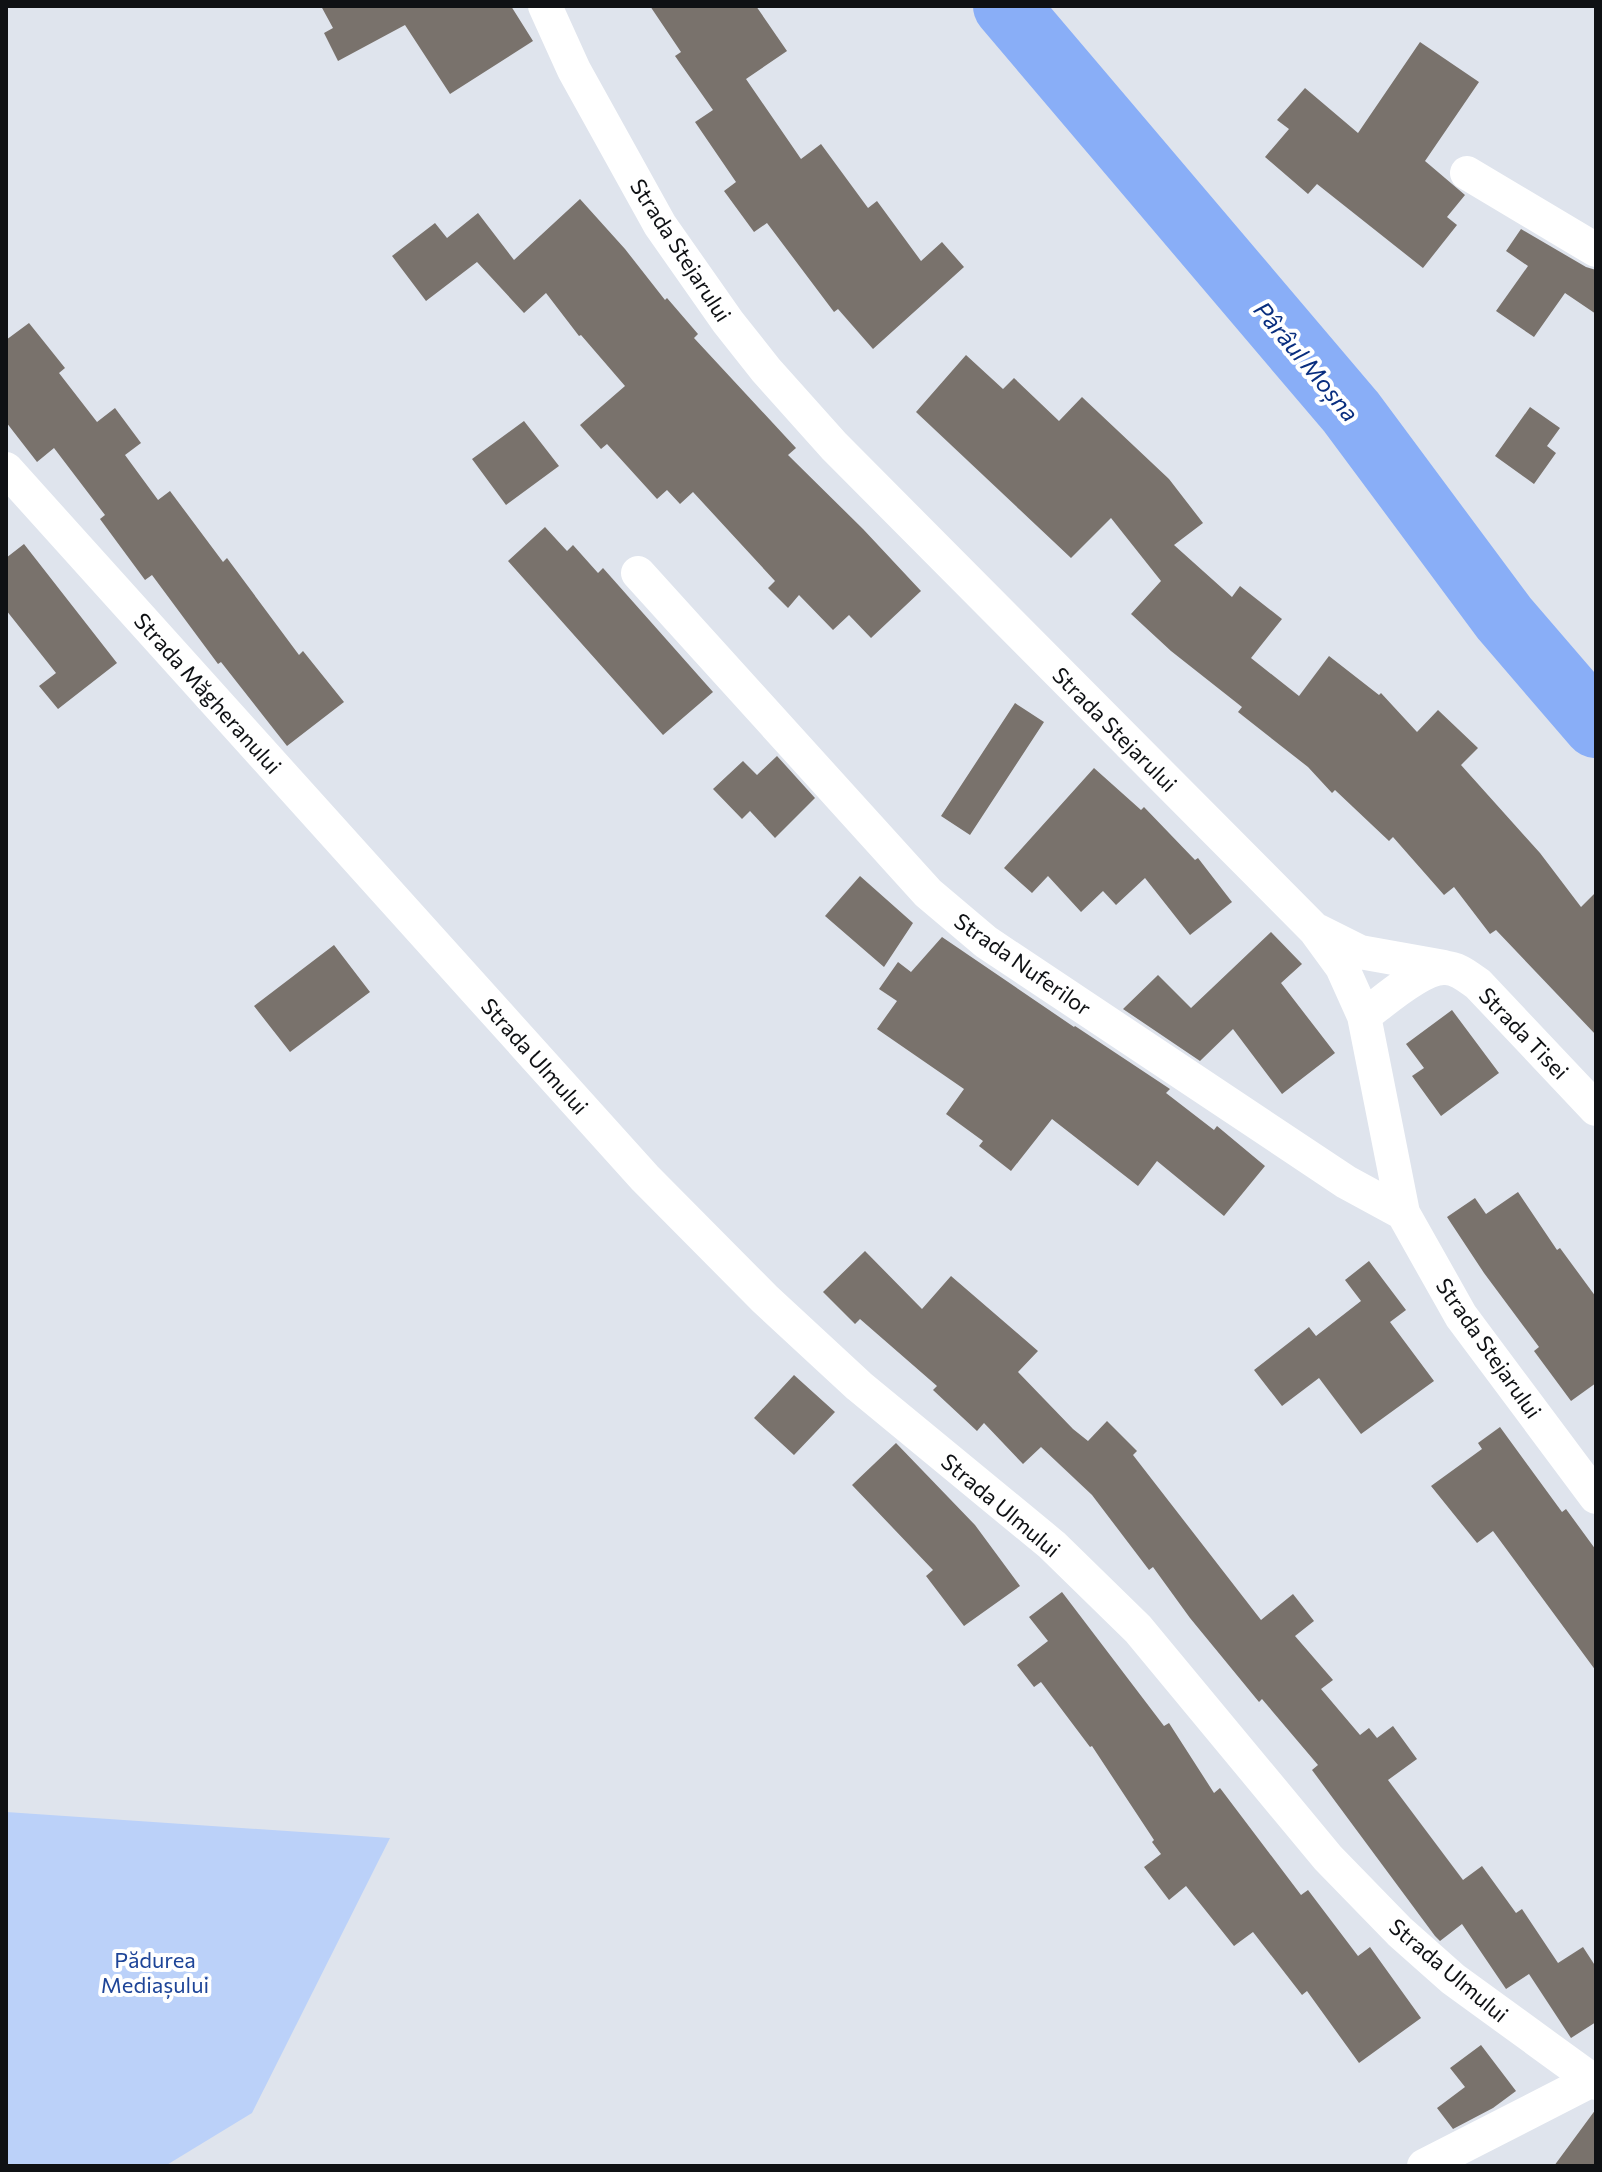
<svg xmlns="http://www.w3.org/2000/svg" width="1602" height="2172" font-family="Commissioner,sans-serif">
	<rect width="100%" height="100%" fill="#dfe4ed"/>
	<path fill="#bbd1f9" d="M 6,1812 L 390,1838 L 252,2113 L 165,2166 L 6,2166 Z"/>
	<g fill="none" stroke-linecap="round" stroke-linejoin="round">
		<path stroke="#89aef7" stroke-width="66" d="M 1006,6 L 1351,412 L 1504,618 L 1596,725"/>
	</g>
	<path fill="#79726c" d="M 321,6 L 511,6 L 533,41 L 450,94 L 405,25 L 338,61 L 324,33 L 333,28 Z
		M 650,6 L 756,6 L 787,51 L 746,79 L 801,159 L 821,144 L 868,208 L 877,201 L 921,261 L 942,242 L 964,267 L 873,349 L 838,309 L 834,312 L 767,223 L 754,232 L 724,191 L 736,182 L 695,122 L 713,110 L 675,56 L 681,52 Z
		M 1420,42 L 1479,82 L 1425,161 L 1465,195 L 1447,217 L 1457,225 L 1423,268 L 1317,184 L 1308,194 L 1265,157 L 1289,129 L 1277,120 L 1305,88 L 1358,133 Z
		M 580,199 L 625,249 L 665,300 L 667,298 L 698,334 L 694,338 L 796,448 L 788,455 L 863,529 L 921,591 L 871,638 L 849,615 L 833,630 L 799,595 L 788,608 L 768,588 L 775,581 L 693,492 L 680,504 L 667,490 L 657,499 L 607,444 L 601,449 L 580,425 L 625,386 L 581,335 L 579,336 L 546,293 L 524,313 L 477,262 L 426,301 L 392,256 L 435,223 L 447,238 L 478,213 L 514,260 Z
		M 1521,229 L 1586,267 L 1596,270 L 1596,314 L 1565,293 L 1534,337 L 1496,311 L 1528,266 L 1506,251 Z
		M 29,323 L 65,368 L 59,373 L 97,422 L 115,408 L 141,443 L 125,455 L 158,500 L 170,491 L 223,562 L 227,558 L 299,655 L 303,651 L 344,702 L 287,746 L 221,662 L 218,664 L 152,575 L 145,580 L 100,519 L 105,515 L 54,448 L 37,462 L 6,422 L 6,340 Z
		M 966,355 L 1003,389 L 1014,378 L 1059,421 L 1082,397 L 1169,479 L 1203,523 L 1174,545 L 1232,597 L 1240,586 L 1282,619 L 1251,658 L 1299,696 L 1329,656 L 1379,695 L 1381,693 L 1417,732 L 1438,710 L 1478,748 L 1461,765 L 1540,853 L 1581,907 L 1596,892 L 1596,1035 L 1496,930 L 1490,934 L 1454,887 L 1444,895 L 1393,837 L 1389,841 L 1335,790 L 1332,793 L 1308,767 L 1238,712 L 1242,707 L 1171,651 L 1131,614 L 1161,581 L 1111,518 L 1071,558 L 916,412 Z
		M 1530,407 L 1560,428 L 1547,446 L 1556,453 L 1534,484 L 1495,456 Z
		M 524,421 L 559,466 L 506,505 L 472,459 Z
		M 545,527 L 567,551 L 573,545 L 598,573 L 603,568 L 713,692 L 663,735 L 508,561 Z
		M 24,544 L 117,663 L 58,709 L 39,686 L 56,673 L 6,610 L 6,558 Z
		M 1015,703 L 1044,722 L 970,835 L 941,816 Z
		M 777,756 L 815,798 L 775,838 L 750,811 L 742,819 L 713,789 L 743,761 L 757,775 Z
		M 1094,768 L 1141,810 L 1144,807 L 1195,860 L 1198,858 L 1232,902 L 1190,935 L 1145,878 L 1116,905 L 1103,891 L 1081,912 L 1048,876 L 1032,893 L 1004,868 Z
		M 860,876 L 913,923 L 884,967 L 825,916 Z
		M 1271,932 L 1302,964 L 1281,983 L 1335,1053 L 1282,1094 L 1233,1029 L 1200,1061 L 1123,1009 L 1158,975 L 1191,1008 Z
		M 942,937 L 1074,1027 L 1075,1026 L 1170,1089 L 1166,1093 L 1214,1130 L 1217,1126 L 1265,1166 L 1224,1216 L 1157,1161 L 1138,1186 L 1052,1119 L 1011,1171 L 979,1146 L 983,1141 L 946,1114 L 964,1089 L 877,1029 L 897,1001 L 879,989 L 898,962 L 911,972 Z
		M 334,945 L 370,992 L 290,1052 L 254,1006 Z
		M 1452,1010 L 1499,1073 L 1441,1116 L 1412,1076 L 1424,1068 L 1406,1044 Z
		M 1518,1192 L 1557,1250 L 1560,1248 L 1596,1297 L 1596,1383 L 1571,1401 L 1534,1351 L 1539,1347 L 1484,1273 L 1447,1217 L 1475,1198 L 1486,1214 Z
		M 865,1251 L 922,1309 L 951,1276 L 1038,1351 L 1018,1372 L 1073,1429 L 1088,1441 L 1107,1421 L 1137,1451 L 1133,1455 L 1261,1620 L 1293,1594 L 1314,1621 L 1295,1636 L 1333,1680 L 1321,1689 L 1360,1735 L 1369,1728 L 1377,1738 L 1393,1726 L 1417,1759 L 1388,1780 L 1463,1880 L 1482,1866 L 1516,1913 L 1522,1909 L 1558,1963 L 1583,1947 L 1596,1967 L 1596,2022 L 1571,2038 L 1529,1974 L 1506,1989 L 1462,1924 L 1440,1941 L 1435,1936 L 1312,1770 L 1318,1765 L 1262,1699 L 1259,1702 L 1190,1618 L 1153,1567 L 1149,1570 L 1092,1495 L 1041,1447 L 1023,1464 L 984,1423 L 977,1431 L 933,1390 L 937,1386 L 860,1319 L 855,1324 L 823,1292 Z
		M 1369,1261 L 1406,1310 L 1390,1322 L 1434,1381 L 1361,1434 L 1319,1378 L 1282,1406 L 1254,1370 L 1309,1327 L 1316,1336 L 1361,1301 L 1345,1280 Z
		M 794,1375 L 835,1412 L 794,1455 L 754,1418 Z
		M 1500,1427 L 1562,1512 L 1566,1509 L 1596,1550 L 1596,1671 L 1493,1531 L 1477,1543 L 1431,1486 L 1482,1449 L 1478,1443 Z
		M 896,1443 L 975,1525 L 1020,1586 L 964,1626 L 926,1576 L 933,1570 L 852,1485 Z
		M 1062,1592 L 1164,1726 L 1169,1723 L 1214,1793 L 1220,1788 L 1301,1895 L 1308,1890 L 1358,1956 L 1370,1947 L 1421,2018 L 1359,2063 L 1307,1991 L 1302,1995 L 1253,1932 L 1234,1946 L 1186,1886 L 1169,1900 L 1144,1867 L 1161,1854 L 1152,1842 L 1154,1840 L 1092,1746 L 1090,1747 L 1041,1682 L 1034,1687 L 1017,1665 L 1048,1641 L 1029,1617 Z
		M 1481,2045 L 1516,2091 L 1493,2108 L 1453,2129 L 1437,2108 L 1465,2087 L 1450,2068 Z
		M 1596,2109 L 1596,2166 L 1554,2166 Z"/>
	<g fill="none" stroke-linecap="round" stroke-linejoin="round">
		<path stroke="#fff" stroke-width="34" d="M 545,6 L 574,70 L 660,225 L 728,322 L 766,370 L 834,446 L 1315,930 L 1342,967 L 1364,1016 L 1403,1213 L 1461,1316 L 1596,1497
			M 1467,173 L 1596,250
			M 6,469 L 645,1178 L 765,1299 L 859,1386 L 1052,1545 L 1138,1629 L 1328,1858 L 1400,1932 L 1453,1979 L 1596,2083
			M 638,573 L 928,893 L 986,942 L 1346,1182 L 1403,1213
			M 1318,931 L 1360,952 L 1444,967
			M 1364,1016 C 1383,1002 1421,967 1445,968 C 1458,968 1468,977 1478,984 L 1596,1109
			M 1424,2166 L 1596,2078"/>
	</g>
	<g text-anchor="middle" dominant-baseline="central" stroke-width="8" stroke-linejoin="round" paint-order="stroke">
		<g font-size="22" fill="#0f1114" stroke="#fff">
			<text transform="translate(681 250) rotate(57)">Strada Stejarului</text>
			<text transform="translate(208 693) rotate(48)">Strada Măgheranului</text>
			<text transform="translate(1115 729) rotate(45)">Strada Stejarului</text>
			<text transform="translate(1023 964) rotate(35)">Strada Nuferilor</text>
			<text transform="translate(1524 1033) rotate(46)">Strada Tisei</text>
			<text transform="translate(535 1056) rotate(48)">Strada Ulmului</text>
			<text transform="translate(1489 1348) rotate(55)">Strada Stejarului</text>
			<text transform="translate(1001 1505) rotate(40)">Strada Ulmului</text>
			<text transform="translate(1449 1970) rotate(40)">Strada Ulmului</text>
		</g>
		<g font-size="22" fill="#1e4598" stroke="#fff">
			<text x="155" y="1959">Pădurea<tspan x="155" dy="25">Mediașului</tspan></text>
		</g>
		<g font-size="24" font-style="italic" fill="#092e7f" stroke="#fff">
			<text transform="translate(1307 361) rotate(50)">Pârâul Moșna</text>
		</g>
	</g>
	<rect width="1602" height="2172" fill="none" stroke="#0f1114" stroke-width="16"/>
</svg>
